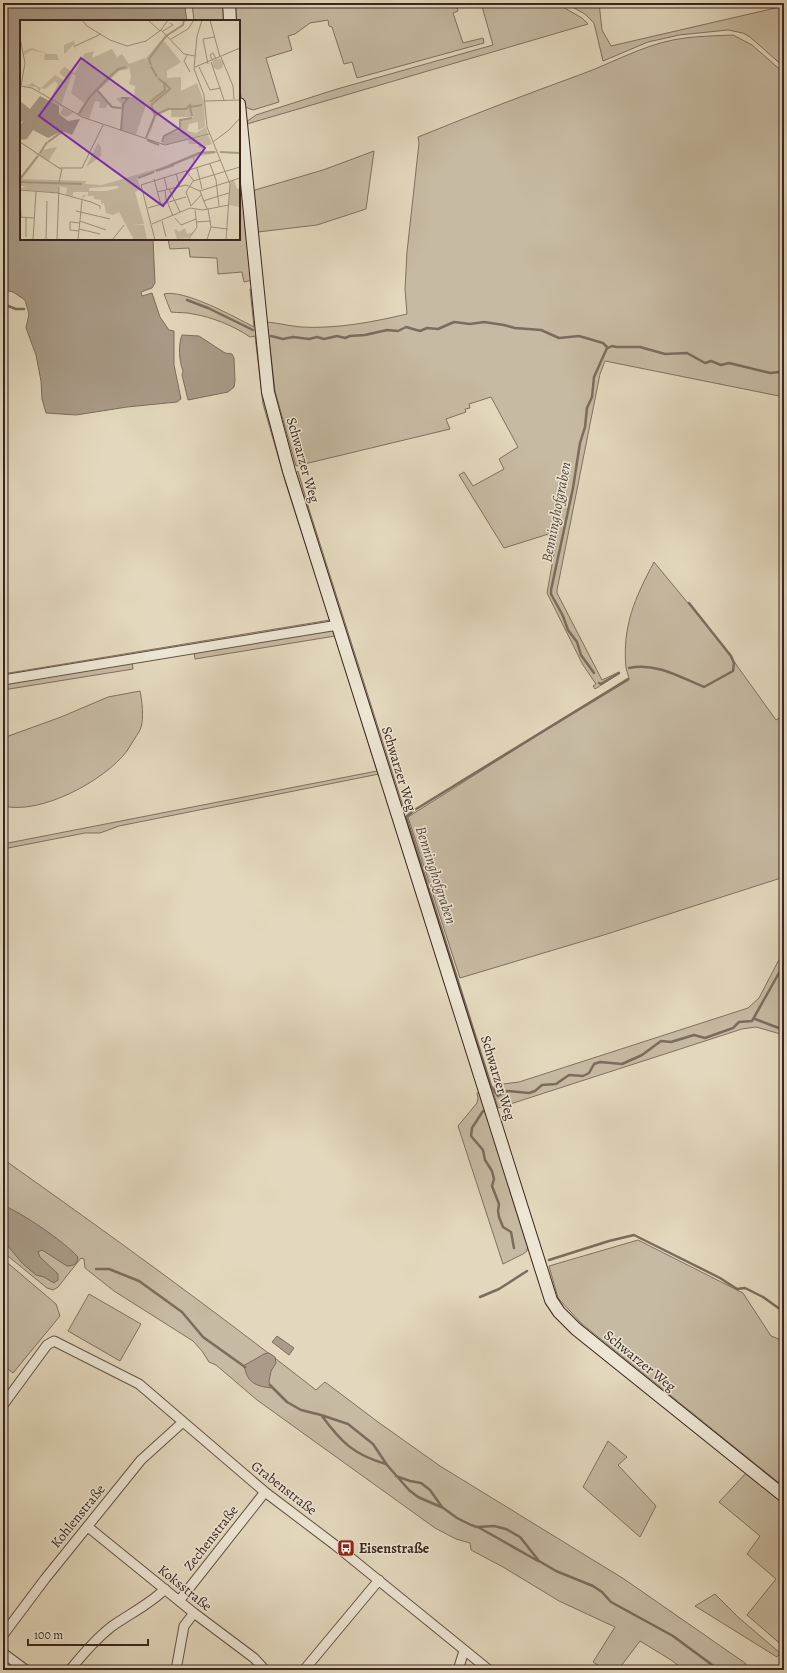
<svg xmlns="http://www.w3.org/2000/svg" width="787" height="1673" font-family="Alegreya,serif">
	<rect width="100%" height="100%" fill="#e3d8bd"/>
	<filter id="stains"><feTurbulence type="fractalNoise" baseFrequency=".005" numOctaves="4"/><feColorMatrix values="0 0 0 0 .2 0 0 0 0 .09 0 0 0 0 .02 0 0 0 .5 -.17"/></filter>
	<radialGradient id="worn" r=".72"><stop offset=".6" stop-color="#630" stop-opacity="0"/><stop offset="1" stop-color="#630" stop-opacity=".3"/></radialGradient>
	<path fill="#c6baa2" stroke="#807060" d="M 200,3 L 225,3 L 226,21 L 194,21 L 192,4 Z
		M 231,3 L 467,3 L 457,6 L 458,11 L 453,13 L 463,43 L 483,38 L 484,43 L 357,78 L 352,62 L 344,64 L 332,27 L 329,26 L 328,20 L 310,23 L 295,34 L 288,36 L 292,50 L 266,58 L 279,102 L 253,110 L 242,106 L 239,79 L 239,21 L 233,21 Z
		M 481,3 L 556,3 L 582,18 L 588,24 L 247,124 L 246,122 L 256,115 L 337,89 L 493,45 Z
		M 565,3 L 599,3 L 602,30 L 611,46 L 784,6 L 784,67 L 750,37 L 743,33 L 728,30 L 679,35 L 666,38 L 648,42 L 603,61 L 594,23 L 585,14 Z
		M 733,35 L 752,45 L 784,73 L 784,397 L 605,361 L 600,374 L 557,590 L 557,593 L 602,680 L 619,672 L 620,673 L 595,689 L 593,686 L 596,684 L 583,665 L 547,593 L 558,531 L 504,548 L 459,475 L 464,472 L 473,486 L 504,469 L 499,459 L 518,447 L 491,397 L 469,404 L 470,408 L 465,409 L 466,412 L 446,419 L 450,429 L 296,466 L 275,391 L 267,322 C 278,323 290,326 301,327 C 337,329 373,322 407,314 L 405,289 L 407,252 L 419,143 L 418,137 C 472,115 527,94 582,74 C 612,63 642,46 673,40 C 693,36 713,36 733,35 Z
		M 239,141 L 253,280 L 244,282 L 242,272 L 218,274 L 217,258 L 190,257 L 189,248 L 170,249 L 168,239 L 239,239 Z
		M 374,151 L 366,209 L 317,225 L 258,232 L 254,192 L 255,190 L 323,170 Z
		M 250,289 L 254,290 L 264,391 L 331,619 L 326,624 L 3,677 L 3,674 L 330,620 L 286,484 L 263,404 L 255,336 L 250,337 C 234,326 212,317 193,314 C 186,312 178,313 171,312 L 164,294 C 184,289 235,317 254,327 Z
		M 298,471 L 309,509 L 403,806 L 399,806 L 295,474 Z
		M 654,562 L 720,642 L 776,720 L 784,715 L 784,877 L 607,934 L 460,978 L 408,817 L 538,735 L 629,680 C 629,676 627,672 626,668 C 622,626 635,598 654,562 Z
		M 333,629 L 529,1237 L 527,1251 L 523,1254 L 503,1264 L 458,1126 L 477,1103 L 478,1098 L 477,1093 L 479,1092 L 379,774 L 119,826 L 100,833 L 85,833 L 3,849 L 3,844 L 377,771 L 335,636 L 195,659 L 194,652 Z
		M 132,662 L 133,669 L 3,690 L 3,683 Z
		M 140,691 C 142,700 144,719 141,727 C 140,731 137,735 135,738 C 132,742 130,747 127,751 C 104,781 41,815 3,806 L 3,738 L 61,717 L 108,697 Z
		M 784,950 L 784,1035 L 756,1027 L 742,1029 L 498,1108 L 493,1091 L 495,1085 L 519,1082 L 748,1008 L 759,998 Z
		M 3,1159 C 109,1234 214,1310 316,1390 L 325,1382 L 378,1422 L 440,1466 L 624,1579 L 745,1663 L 750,1670 L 684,1670 L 671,1660 L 640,1641 L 618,1670 L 606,1670 L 593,1662 L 615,1627 L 559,1601 L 503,1567 L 471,1550 L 470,1543 L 456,1539 L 435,1528 L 257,1400 L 216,1365 L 209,1362 L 202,1351 L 193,1341 L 114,1291 L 85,1268 L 84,1259 L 81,1258 L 58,1287 L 53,1290 L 47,1288 L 3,1252 Z
		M 638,1240 L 743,1293 L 771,1336 L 784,1341 L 784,1487 L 582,1324 L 558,1298 L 549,1266 Z
		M 3,1259 L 56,1304 L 60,1316 L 13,1373 L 3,1365 Z
		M 89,1294 L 141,1324 L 120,1361 L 68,1331 Z
		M 608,1441 L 627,1457 L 618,1465 L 656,1506 L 640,1537 L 583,1487 Z
		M 747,1472 L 784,1502 L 784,1647 L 747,1615 L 776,1579 L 747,1554 L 760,1536 L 719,1502 Z
		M 715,1594 L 738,1617 L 780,1653 L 777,1657 L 695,1606 Z"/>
	<path fill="#a99b87" stroke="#7c6c5d" d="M 3,3 L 187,3 L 185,8 L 187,21 L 21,21 L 21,239 L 153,239 L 155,283 L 152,288 L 141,292 L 142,296 L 152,293 L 160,317 L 169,330 L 174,331 L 174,365 L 181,399 L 177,402 L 127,407 L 76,415 L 46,413 L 42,399 L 41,381 L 36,355 L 26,328 L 29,314 L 25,300 L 13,292 L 3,290 Z
		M 182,335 L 199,336 L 225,353 L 232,354 L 234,358 L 235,381 L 234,387 L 228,392 L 188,400 L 182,375 L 183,371 C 179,361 178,344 182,335 Z
		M 3,1205 C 25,1215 62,1240 78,1257 C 78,1264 73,1266 67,1266 L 42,1250 L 38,1252 L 40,1257 L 58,1274 L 58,1280 L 54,1283 L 44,1277 L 36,1275 L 22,1263 L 3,1240 Z
		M 277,1336 L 294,1348 L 289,1355 L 272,1342 Z
		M 269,1353 L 275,1357 L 276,1363 L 271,1371 L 269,1381 L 271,1388 C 263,1387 252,1385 248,1377 C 245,1373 246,1369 243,1366 L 264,1354 Z"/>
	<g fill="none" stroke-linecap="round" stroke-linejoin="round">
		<path stroke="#7c6c5d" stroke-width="2.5" d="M 187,300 L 208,308 L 253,330
			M 3,304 L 16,309 L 24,309
			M 271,336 L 283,339 L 293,337 L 309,339 L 317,337 L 324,339 L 337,336 L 345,338 L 350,336 L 365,335 L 387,330 L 398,331 L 406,327 L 420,331 L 427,328 L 438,329 L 454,322 L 470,324 L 484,322 L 504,325 L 515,328 L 541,330 L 559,338 L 579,336 L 603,343 L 608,348 L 612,346 L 616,347 L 640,347 L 665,354 L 687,353 L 705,363 L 711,361 L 721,365 L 729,363 L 770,373 L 779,372 L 784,375
			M 629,668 C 655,662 680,677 704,687 L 733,671 L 734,663 L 731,656 L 689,603
			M 594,673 L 581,655 L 577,642 L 568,630 L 563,616 L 551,594 L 551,590 L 573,488 L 580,443 L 585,427 L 587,408 L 592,397 L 594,377 L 607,348
			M 628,679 L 413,811 L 406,817 L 491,1086 L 498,1096 L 507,1091 L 529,1093 L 535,1091 L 542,1085 L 556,1084 L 569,1075 L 583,1076 L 589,1073 L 594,1064 L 600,1062 L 622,1064 L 642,1055 L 661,1041 L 671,1042 L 694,1035 L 705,1038 L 733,1028 L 739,1022 L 752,1021 L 784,964
			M 599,683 L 601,684 L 619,673
			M 755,1019 L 784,1030
			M 483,1111 L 472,1128 L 471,1136 L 483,1150 L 485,1160 L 492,1171 L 494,1179 L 492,1186 L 499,1204 L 498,1211 L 499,1217 L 503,1227 L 511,1232 L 514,1248
			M 549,1260 L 609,1241 L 634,1235 L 720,1278 L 737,1289 L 745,1288 L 763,1297 L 784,1312
			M 96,1269 L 109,1269 L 139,1281 L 182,1312 L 203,1337 L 245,1367
			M 480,1297 L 499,1289 L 527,1271
			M 270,1385 L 287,1402 L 301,1410 L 321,1415 L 348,1424 L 373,1444 L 387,1465 L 409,1490 L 418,1497 L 441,1507
			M 322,1416 C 341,1442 354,1455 386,1464
			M 396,1476 L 410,1481 L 421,1483 L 430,1490 L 442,1507 L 457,1518 L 471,1525 L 477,1527 L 494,1526 L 506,1529 L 520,1537 L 539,1561 L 556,1571 L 593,1586 L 602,1592 L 611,1602 L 673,1636 L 719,1670
			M 478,1527 L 538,1561"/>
		<defs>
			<path id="street" d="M 3,680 L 338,625
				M 3,1405 L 47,1345 L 54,1341 L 139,1384 L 265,1492 L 335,1545 L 489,1670
				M 88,1527 L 194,1613 L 254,1658 L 265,1670
				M 179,1601 L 265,1492
				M 3,1635 L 45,1579 L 141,1460 L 183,1422
				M 3,1653 L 26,1670
				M 70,1670 C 82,1655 96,1639 111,1627 C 129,1614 149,1605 165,1589
				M 176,1670 L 184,1626 L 194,1613
				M 304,1670 L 379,1580
				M 458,1670 L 464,1651"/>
			<path id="secondary" d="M 229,3 L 230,21
				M 239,104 L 268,392 L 289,471 L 551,1300 L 559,1312 L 576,1329 L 784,1496"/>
		</defs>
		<use href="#street" stroke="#645246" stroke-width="11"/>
		<use href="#secondary" stroke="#39251e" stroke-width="14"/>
		<use href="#street" stroke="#ede6d4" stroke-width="9"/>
		<use href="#secondary" stroke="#ede6d4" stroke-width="12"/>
	</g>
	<defs>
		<symbol id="bus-square" viewBox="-11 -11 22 22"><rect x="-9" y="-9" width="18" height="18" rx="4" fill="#8f2418" stroke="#ede6d4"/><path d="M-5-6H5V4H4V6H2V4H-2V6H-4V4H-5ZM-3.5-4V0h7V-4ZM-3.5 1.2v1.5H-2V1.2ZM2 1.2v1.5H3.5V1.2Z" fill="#fff"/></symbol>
	</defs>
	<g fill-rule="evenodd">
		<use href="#bus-square" x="336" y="1538" width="20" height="20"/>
	</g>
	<g text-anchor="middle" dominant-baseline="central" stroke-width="3" stroke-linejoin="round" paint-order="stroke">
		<g font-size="14" fill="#39251e" stroke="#ede6d4">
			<text transform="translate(303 460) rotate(74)">Schwarzer Weg</text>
			<text transform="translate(399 769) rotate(73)">Schwarzer Weg</text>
			<text transform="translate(498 1078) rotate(73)">Schwarzer Weg</text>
			<text transform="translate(640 1361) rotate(39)">Schwarzer Weg</text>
			<text transform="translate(284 1488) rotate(38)">Grabenstraße</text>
			<text transform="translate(78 1516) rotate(-51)">Kohlenstraße</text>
			<text transform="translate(211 1538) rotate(-52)">Zechenstraße</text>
			<text transform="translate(185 1588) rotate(39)">Koksstraße</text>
		</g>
		<g font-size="14" font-weight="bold" fill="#39251e" stroke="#ede6d4" text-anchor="start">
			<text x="359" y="1548">Eisenstraße</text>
		</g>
		<g font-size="15" font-style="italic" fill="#5b483e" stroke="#ede6d4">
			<text transform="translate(556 512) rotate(-79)">Benninghofgraben</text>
			<text transform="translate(436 875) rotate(72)">Benninghofgraben</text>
		</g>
	</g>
	<g transform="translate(20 20)">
		<rect width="220" height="220" fill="#e3d8bd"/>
		<path d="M 146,15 L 148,16 L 144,21 L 161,42 L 147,51 L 147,58 L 161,57 L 161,71 L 177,63 L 184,82 L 185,107 L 178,110 L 178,102 L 169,104 L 167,111 L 176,113 L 186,107 L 188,114 L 148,124 L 142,124 L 145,116 L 161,110 L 160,100 L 173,97 L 170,91 L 172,97 L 151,97 L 151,90 L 154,90 L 149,90 L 136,96 L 128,119 L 134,95 L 126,85 L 116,115 L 101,110 L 103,86 L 96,78 L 114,77 L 115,66 L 109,64 L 111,57 L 109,46 L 108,49 L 99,51 L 78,71 L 92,87 L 102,87 L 102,89 L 92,88 L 88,84 L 86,88 L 79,88 L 80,82 L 75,81 L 69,99 L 57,94 L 64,83 L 51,73 L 56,55 L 52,54 L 41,85 L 53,93 L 46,97 L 40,94 L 43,87 L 29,82 L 38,64 L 35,61 L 25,69 L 21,68 L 19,72 L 17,67 L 7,66 L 12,63 L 21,68 L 35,55 L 43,60 L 45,58 L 39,52 L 44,47 L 55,53 L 64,34 L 74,31 L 72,38 L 92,29 L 97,37 L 102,34 L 109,44 L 125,38 L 127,41 L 126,38 ZM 54,21 L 56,30 L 53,25 L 48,30 L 45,28 L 48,31 L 44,34 L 37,34 L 39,40 L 24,40 L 25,33 L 12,30 L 4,35 L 4,31 L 12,28 L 14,29 L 26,33 L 26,34 L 44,34 L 44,25 ZM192.5 44a5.5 5.5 0 1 1 11 0a5.5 5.5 0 1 1-11 0ZM 188,115 L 192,124 L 179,128 L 178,124 L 169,124 L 168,120 ZM 27,122 L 28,123 L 22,130 L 37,127 L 28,142 L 42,149 L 39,158 L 41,150 L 19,136 L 2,159 L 66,161 L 65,164 L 82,165 L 139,148 L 182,131 L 196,131 L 197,133 L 179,136 L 175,137 L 174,142 L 172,138 L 117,158 L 121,169 L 115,172 L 124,204 L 111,205 L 124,205 L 127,220 L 114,220 L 99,192 L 93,195 L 86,193 L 84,183 L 81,184 L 81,180 L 74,179 L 74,176 L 65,176 L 62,179 L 63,175 L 68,176 L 68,172 L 53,172 L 53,176 L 46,175 L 47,168 L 39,166 L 38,173 L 0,169 L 7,166 L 0,166 L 0,157 L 17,135 L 13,131 L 18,134 ZM 97,166 L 99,168 L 86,171 L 69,171 L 69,168 ZM 78,123 L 81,127 L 81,136 L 66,147 ZM 214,160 L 217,169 L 220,168 L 220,187 L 209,185 L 210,161 ZM 165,208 L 167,214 L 174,212 L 168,218 L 157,219 L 154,210 L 156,209 L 159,212 Z" fill="#c6baa2" fill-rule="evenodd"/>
		<path d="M 20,76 L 39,86 L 39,94 L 48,101 L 60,99 L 52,115 L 42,111 L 28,118 L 13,110 L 7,119 L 0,120 L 0,105 L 4,100 L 0,103 L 0,81 L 10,89 Z" fill="#a99b87"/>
		<path fill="none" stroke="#a99b87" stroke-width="2" d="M 131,45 L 129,39 L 146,16 L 163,5 L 164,0M 131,46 L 137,57M 77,70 L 92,87 L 101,88M 101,78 L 108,78 L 102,86M 130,82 L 145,70 L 144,63 L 138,58M 131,85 L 150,69 L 144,62M 59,94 L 69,78 L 82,64 L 98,49 L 106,47M 135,95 L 148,89 L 166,89 L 171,84M 172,96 L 170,87 L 182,85M 101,110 L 103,86M 126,118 L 135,95 L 131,84M 127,120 L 139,125M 28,122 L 43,111M 142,122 L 144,116 L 160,108 L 160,100 L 172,98M 200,132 L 220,133M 20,133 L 27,122M 149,146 L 179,133 L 195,132M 136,151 L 154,145M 118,158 L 134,152M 0,159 L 18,136M 0,162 L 62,164"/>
		<path fill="none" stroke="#9f907d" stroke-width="1" d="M 62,0 L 67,6 L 90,20 L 107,26 L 126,21 L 141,10M 128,0 L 140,11M 182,0 L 177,16 L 174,49 L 184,75 L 187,107 L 210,164 L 206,220M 190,0 L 200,37M 141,10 L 164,34 L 175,36M 141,10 L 148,0M 143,11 L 153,5 L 150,3M 0,18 L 5,43 L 1,66M 151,19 L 168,9 L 174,0M 55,26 L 81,14M 167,35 L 164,41 L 170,52M 201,37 L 213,66 L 214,79M 193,41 L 190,35 L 193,33 L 196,39M 191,42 L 204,80M 188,44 L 183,19 L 194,17M 175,47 L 220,28M 179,47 L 190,70 L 201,68M 1,66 L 12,68 L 62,97 L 145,125 L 189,114M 185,81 L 220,80M 0,122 L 39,148 L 62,148 L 83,105M 193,122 L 209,110 L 220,98M 190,144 L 196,160 L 199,186M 177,148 L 182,169M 166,151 L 174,161M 156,154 L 160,167M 144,157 L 147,169M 134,159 L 141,185M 39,162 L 42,149M 149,169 L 160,192M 0,170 L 38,173 L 71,182 L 80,186 L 80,189M 145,170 L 146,179 L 153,196M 180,171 L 220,158M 180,171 L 187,189M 137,172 L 166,165 L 180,171M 0,176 L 1,197M 183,181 L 209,173M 171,186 L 166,172 L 173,161 L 220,147M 171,186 L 181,175M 128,188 L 166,177M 56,191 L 90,199M 0,197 L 14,198M 6,198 L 6,217M 155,198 L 161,205 L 176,199M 60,201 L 86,210M 142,201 L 146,217M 176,202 L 191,201M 132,204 L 170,188 L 183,190 L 209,185M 191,207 L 208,209M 59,209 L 80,214M 59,211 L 50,210 L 50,202 L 60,203M 13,220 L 16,171M 26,220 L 27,181M 37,220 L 39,167M 58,220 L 62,180M 92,220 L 104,205M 135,220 L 121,165 L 201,140M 168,220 L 177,207 L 175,190M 187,220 L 191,207 L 188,189"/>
		<path fill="#7b2cbf" fill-opacity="0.15" stroke="#7b2cbf" stroke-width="2" d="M 61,38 L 185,128 L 143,186 L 19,96 Z"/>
		<rect width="220" height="220" fill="none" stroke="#39251e" stroke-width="2"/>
	</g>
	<rect width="787" height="1673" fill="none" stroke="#e3d8bd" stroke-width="16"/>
	<rect x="4" y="4" width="779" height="1665" fill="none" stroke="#39251e" stroke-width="2"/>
	<rect x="8" y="8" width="771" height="1657" fill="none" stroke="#39251e"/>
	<path d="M28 1639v6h120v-6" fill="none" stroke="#39251e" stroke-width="2"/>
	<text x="34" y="1639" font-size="12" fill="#39251e" stroke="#ede6d4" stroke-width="3" paint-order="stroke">100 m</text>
	<rect width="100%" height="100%" filter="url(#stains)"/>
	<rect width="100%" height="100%" fill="url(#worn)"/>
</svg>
